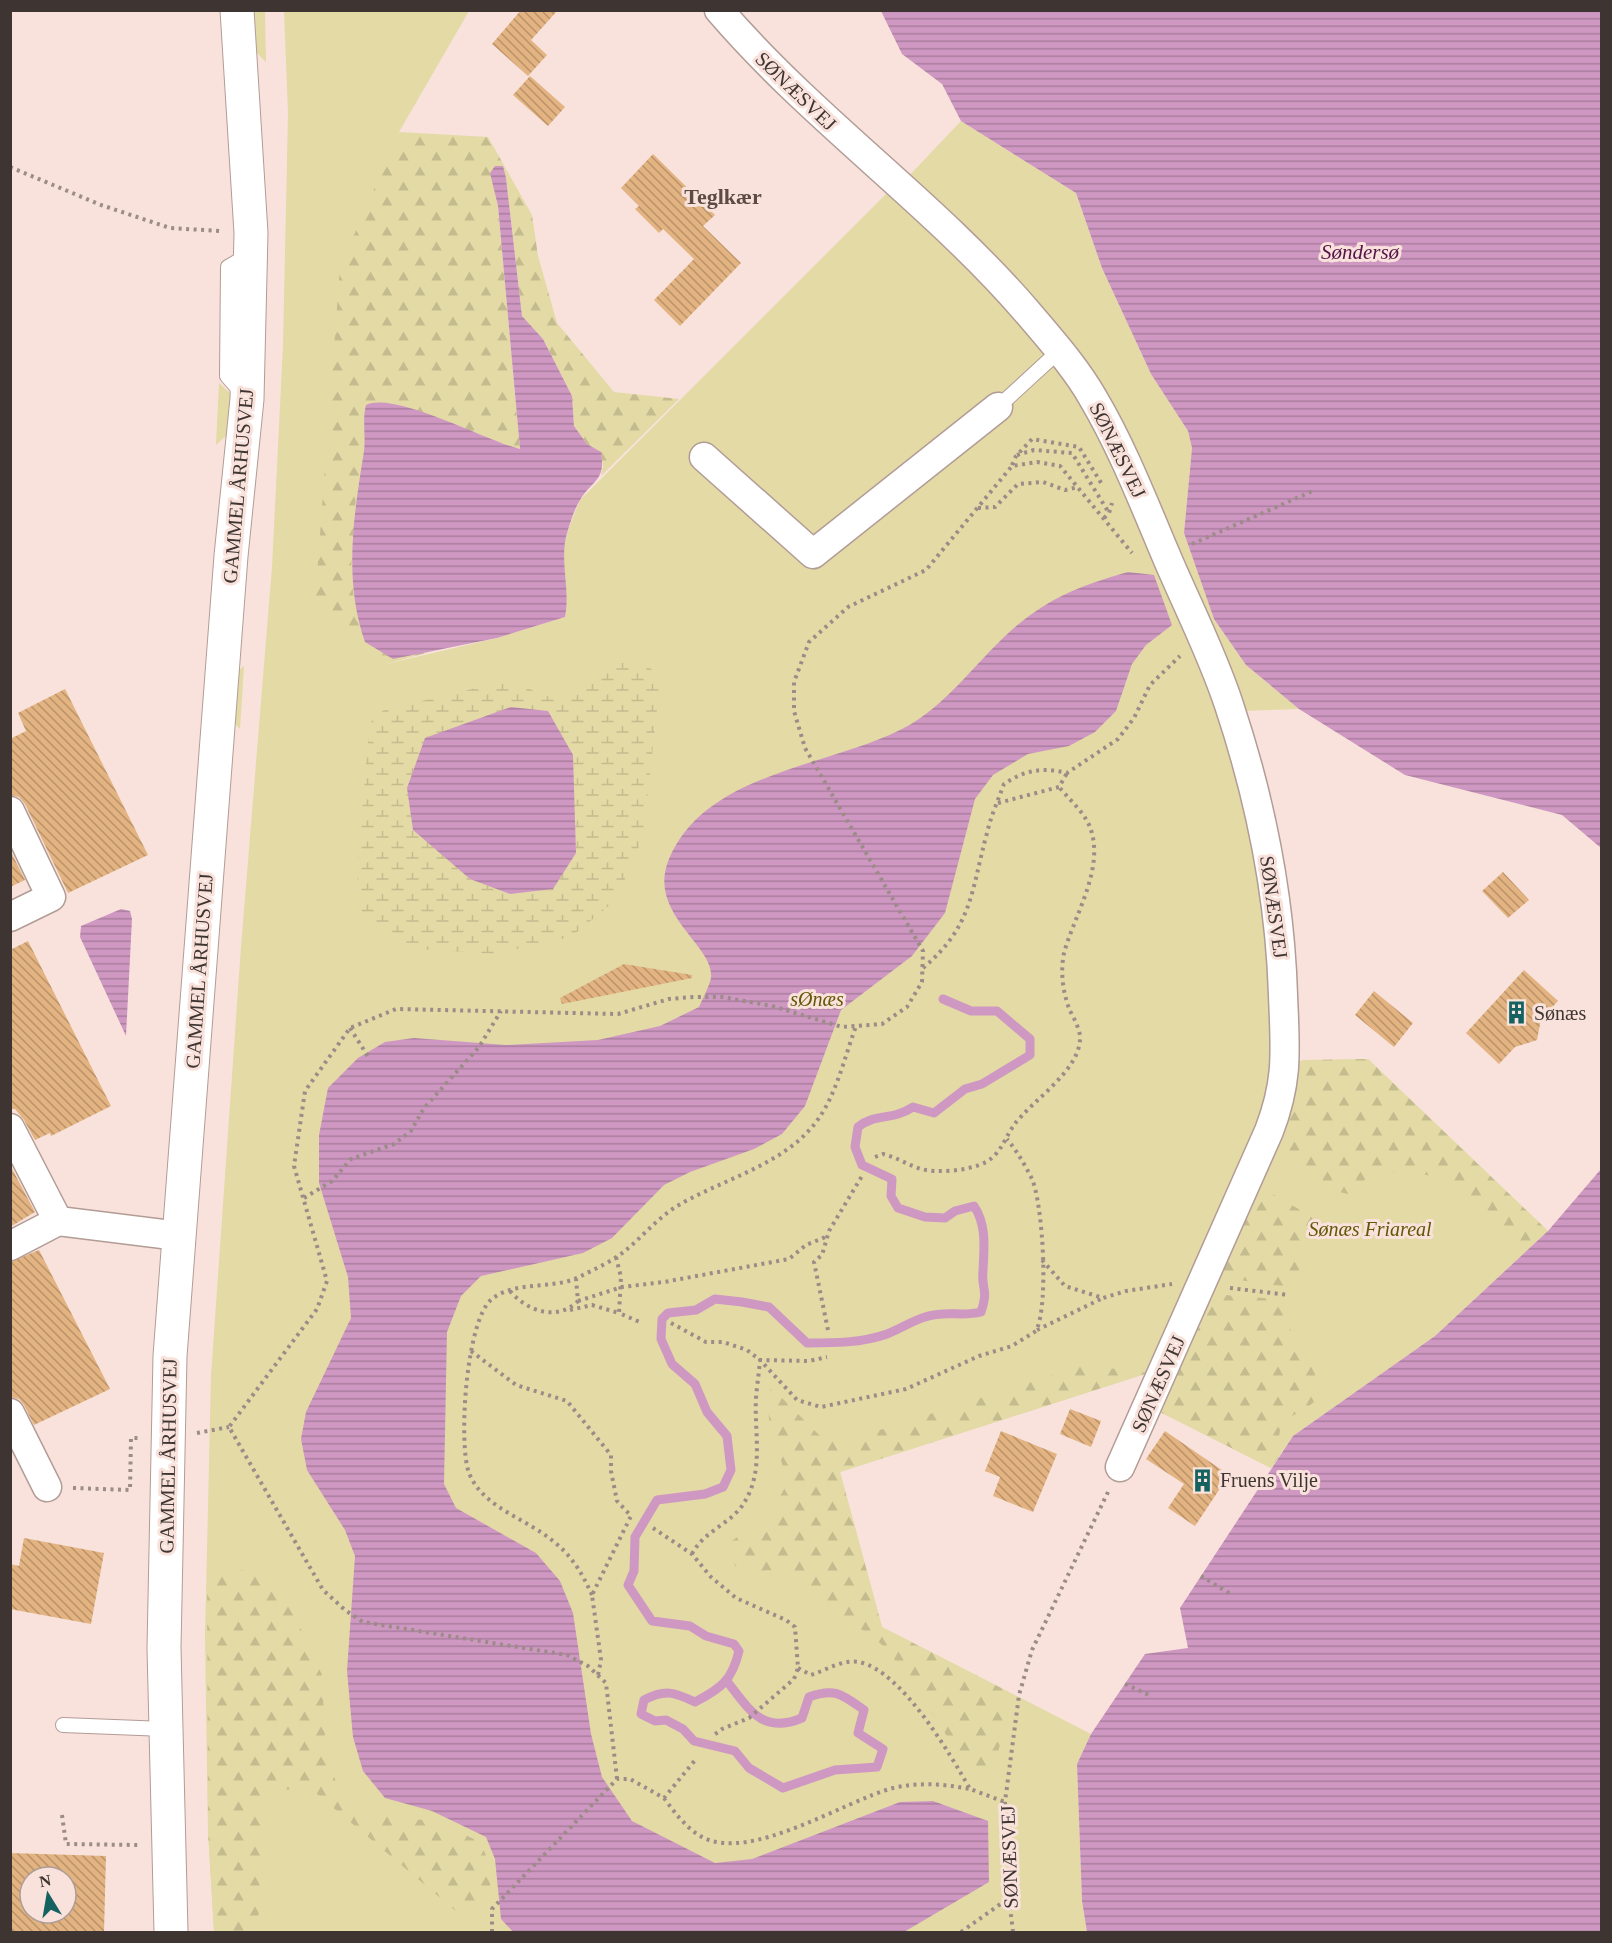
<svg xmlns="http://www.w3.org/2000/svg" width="1612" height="1943" font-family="Georgia,serif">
	<defs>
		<pattern id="forest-firs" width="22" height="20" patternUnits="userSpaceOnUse" patternTransform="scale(1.5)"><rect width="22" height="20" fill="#e3daa6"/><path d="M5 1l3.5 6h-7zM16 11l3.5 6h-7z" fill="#c4bc8f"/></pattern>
		<pattern id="wetland-marsh" width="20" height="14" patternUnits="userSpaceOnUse" patternTransform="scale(1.5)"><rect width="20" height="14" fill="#e3daa6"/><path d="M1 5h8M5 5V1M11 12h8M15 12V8" fill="none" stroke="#c4bc8f"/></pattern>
		<pattern id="water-rules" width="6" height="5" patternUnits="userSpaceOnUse" patternTransform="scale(1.5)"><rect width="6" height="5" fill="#cf98c2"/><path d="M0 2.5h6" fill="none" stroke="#a97d9e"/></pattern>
		<pattern id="building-back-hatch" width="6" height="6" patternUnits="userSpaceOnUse" patternTransform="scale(1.5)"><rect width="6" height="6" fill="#e3b481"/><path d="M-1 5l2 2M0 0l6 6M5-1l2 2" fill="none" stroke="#b9936a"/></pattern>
	</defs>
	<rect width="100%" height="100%" fill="#f9e2db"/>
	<path fill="#e3daa6" d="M 253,11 L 265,11 L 266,62 L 254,50 Z
		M 284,11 L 469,11 L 399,132 L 386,664 L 497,638 L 565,617 C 569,597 563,580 563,560 C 563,539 572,519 580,500 L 887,193 L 921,216 L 1047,345 L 1088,405 L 1214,694 L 1264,883 L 1274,1091 L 1148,1373 L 840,1472 L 882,1627 L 1091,1734 L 1077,1764 L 1082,1901 L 1087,1932 L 214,1932 L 208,1831 L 205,1637 L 211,1376 L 241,947 L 272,567 L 283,346 L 288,113 Z
		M 961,121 L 1076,193 L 1102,268 L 1151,374 L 1188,431 L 1192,448 L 1184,533 L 1214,619 L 1246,665 L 1299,709 L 1242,711 L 1106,403 L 907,178 Z
		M 219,383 L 230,393 L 229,433 L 216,445 Z
		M 244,666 L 240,729 L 229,717 L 232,676 Z
		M 1368,1059 L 1548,1231 L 1435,1336 L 1293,1436 L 1271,1468 L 1160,1412 L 1158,1404 L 1295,1061 Z"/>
	<path fill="url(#forest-firs)" d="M 399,132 L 488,137 L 532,215 L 538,256 L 557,323 L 614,392 L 679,399 L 601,476 L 603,466 L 601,453 L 587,444 L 574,426 L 572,396 L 543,339 L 522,316 L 506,178 L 491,173 L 498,206 L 520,450 L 405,407 L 363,415 L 365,447 L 356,493 L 351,570 L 355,613 L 393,658 L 437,650 L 386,664 L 315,601 L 340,267 Z
		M 1368,1059 L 1548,1231 L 1519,1258 C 1503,1238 1473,1194 1451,1182 C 1433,1173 1392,1169 1374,1175 C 1365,1178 1355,1188 1348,1194 L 1335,1191 L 1311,1170 L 1274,1153 L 1299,1093 L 1302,1060 Z
		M 1259,1186 L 1314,1218 L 1318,1226 L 1296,1278 L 1286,1287 L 1220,1277 Z
		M 1212,1294 L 1288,1300 C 1293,1311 1289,1323 1291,1334 C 1297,1363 1321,1358 1317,1399 C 1292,1424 1275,1409 1280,1455 L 1271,1468 L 1160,1412 Z
		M 1084,1365 L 1148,1373 L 840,1472 L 882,1627 L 1009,1692 C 1005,1719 1003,1747 990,1771 L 977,1775 L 969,1770 C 941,1729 916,1682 882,1645 C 867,1629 842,1621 825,1607 C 813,1597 813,1578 797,1572 C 777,1565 757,1577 735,1566 L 730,1542 L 770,1515 L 788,1482 L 770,1426 L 766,1396 L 772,1388 L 822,1438 L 839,1443 Z
		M 258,1569 L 275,1582 L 293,1612 L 322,1675 L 326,1757 L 342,1796 L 361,1812 L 438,1822 L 480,1842 L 489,1862 L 491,1899 L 469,1922 L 311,1789 L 263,1790 L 258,1931 L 214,1932 L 208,1831 L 207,1580 L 226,1572 Z"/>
	<path fill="url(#wetland-marsh)" fill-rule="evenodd" d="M 627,658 L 643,662 L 657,674 L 659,691 L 643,837 L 616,900 L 571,937 L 495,954 L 414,949 L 389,929 L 375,925 L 362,912 L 357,873 L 368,741 L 372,719 L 384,710 L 501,682 L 522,685 L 540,694 L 557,699 L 573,698 ZM 573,755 L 576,853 L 553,889 L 510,894 L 470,879 L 414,830 Z"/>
	<path fill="url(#water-rules)" d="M 881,11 L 1601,11 L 1601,848 L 1562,815 L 1405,775 L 1299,709 L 1246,665 L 1214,619 L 1184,533 L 1192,448 L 1188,431 L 1151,374 L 1102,268 L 1076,193 L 961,121 L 942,84 L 902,54 Z
		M 495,166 L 503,166 L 506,178 L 522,316 L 543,339 L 572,396 L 574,426 L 587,444 L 601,452 C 606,481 593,479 580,500 C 575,508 571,520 568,530 C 558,559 571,588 565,617 L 497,638 L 393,659 L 365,642 C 343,579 354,514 364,451 C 366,435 362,420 366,405 C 395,391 486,441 520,449 L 498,206 L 490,173 Z
		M 1128,572 L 1154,575 L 1172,625 L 1146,645 L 1132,664 L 1116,711 L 1095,732 L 1069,746 L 1028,754 L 993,775 L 975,799 L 945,913 L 912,956 L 841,1010 L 805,1106 L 782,1134 L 754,1149 L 690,1172 L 664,1185 L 612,1238 L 583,1253 L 481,1276 L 461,1296 L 447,1332 L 444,1484 L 456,1508 L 536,1553 L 560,1581 L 573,1613 L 591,1734 L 602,1777 L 632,1821 L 715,1863 L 752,1859 L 900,1802 L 933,1801 L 988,1821 L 989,1882 L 904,1932 L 513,1932 L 501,1919 L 495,1859 L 486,1837 L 432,1811 L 385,1798 L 363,1771 L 353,1737 L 347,1671 L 355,1556 L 345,1530 L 307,1470 L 301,1439 L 306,1412 L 351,1318 L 348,1277 L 319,1183 L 319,1135 L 328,1088 L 358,1058 L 385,1042 L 414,1038 L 506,1045 L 598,1040 L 660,1026 L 699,1007 C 703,998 709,987 711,978 C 715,945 646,914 669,859 C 705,773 826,767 900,730 C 952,705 983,649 1029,616 C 1062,592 1090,583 1128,572 Z
		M 511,707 L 548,711 L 573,755 L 576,853 L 553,889 L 510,894 L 470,879 L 413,830 L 407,788 L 425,738 Z
		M 121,909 L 130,911 L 132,919 L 126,1036 L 80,937 L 81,926 Z
		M 1601,1169 L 1601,1932 L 1087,1932 L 1082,1901 L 1077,1764 L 1091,1734 L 1145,1654 L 1188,1648 L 1180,1608 L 1293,1436 L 1435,1336 L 1548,1231 Z"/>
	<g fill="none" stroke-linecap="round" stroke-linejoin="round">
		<path stroke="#cf98c2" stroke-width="9" d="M 726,1680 C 749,1709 762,1735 802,1718 L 809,1697 C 835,1687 843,1695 864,1710 L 858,1733 L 883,1749 L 877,1767 L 835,1770 L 783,1788 L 749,1768 L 735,1751 L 694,1741 L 683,1729 L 666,1720 L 655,1721 L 641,1714 L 644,1700 C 665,1689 674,1692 695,1702 C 722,1688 732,1680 739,1651 L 734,1644 L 706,1636 L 690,1626 L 652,1621 L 628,1585 L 634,1571 L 635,1537 L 657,1500 L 705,1494 L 723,1487 L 731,1470 L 727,1436 L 707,1412 L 695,1384 L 672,1364 L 661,1339 L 662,1319 L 668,1313 L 696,1310 L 715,1299 L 742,1302 L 769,1307 L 807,1343 C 833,1343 862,1343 887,1334 C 900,1329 912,1321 925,1317 C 945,1310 962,1317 981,1312 C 989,1288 981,1290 983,1271 C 984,1249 987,1225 974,1206 L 955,1211 L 945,1218 L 925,1217 L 898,1208 L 891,1196 L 892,1179 L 862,1165 L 855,1147 L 858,1127 C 875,1113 892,1121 913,1107 L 934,1113 L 965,1089 L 982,1084 L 1030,1055 L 1030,1039 L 997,1011 L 971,1011 L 943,999"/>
	</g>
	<path fill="url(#building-back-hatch)" fill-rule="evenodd" d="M 521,10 L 558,10 L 531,40 L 547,55 L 528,76 L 492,44 Z
		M 530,76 L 565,107 L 548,126 L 513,95 Z
		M 653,154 L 715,215 L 703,226 L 741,263 L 680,326 L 654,300 L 694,259 L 663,229 L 659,233 L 635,209 L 639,206 L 621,188 Z
		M 65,689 L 148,855 L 68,893 L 25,804 L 19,797 L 10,795 L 10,739 L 26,731 L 18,713 Z
		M 10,850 L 25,880 L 10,887 Z
		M 1503,872 L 1529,900 L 1508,918 L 1482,891 Z
		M 28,941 L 111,1106 L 51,1136 L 50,1133 L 35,1140 L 24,1120 L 15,1109 L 10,1109 L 10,950 Z
		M 624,964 L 692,975 L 692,978 L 562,1004 L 560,998 Z
		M 1524,970 L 1558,1001 L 1541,1019 L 1537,1040 L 1515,1047 L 1499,1064 L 1466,1033 Z
		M 1374,991 L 1413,1023 L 1394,1047 L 1355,1015 Z
		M 10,1165 L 35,1212 L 10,1227 Z
		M 39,1250 L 110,1389 L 34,1425 L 24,1405 L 19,1399 L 10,1397 L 10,1262 Z
		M 1070,1409 L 1101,1421 L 1091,1447 L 1060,1434 Z
		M 1001,1431 L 1057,1454 L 1033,1512 L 993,1496 L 1000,1477 L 985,1471 Z
		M 1165,1431 L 1229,1475 L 1195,1526 L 1168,1508 L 1184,1484 L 1146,1459 Z
		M 24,1538 L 104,1553 L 91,1624 L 10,1609 L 10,1564 L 19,1566 Z
		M 10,1853 L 106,1856 L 104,1932 L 10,1932 ZM 30,1877 L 66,1877 L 66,1913 L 30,1913 Z"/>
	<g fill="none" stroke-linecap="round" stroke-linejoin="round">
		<defs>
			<path id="service" d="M 242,393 L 227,376 L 228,267 L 250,254
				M 998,407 L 1059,351
				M 63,1725 L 165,1729"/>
			<path id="minor" d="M 719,10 C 814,121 935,204 1029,314 C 1051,340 1076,368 1093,398 C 1122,447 1143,501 1165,553 C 1186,603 1212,653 1229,705 C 1260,798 1280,897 1283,995 C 1285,1049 1289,1079 1269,1131 L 1120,1467
				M 704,457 L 813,554 L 998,407
				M 10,811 L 51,897 L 10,917
				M 10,1128 L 58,1221
				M 10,1246 L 58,1221 L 179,1236
				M 10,1413 L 47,1487"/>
			<path id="tertiary" d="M 171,1932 L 164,1648 L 170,1356 L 231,556 L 247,399 L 251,233 L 237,10"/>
		</defs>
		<use href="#service" stroke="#b29c96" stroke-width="16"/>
		<use href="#minor" stroke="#b29c96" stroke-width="31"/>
		<use href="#tertiary" stroke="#b29c96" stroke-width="35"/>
		<path stroke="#9c8c87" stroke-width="4" stroke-dasharray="3 4.5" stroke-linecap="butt" d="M 10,167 L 101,205 L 170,228 L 220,231
			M 1017,455 L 1034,450 L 1072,453 L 1109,513
			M 1012,465 L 1016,456 L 1032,439 L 1079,447 L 1103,486
			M 978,508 L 995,507 L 1018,484 L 1043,482 L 1065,490 L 1079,487
			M 1104,518 L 1109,513 L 1112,503
			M 1192,544 L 1315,490
			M 998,803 L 1059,787 L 1067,773
			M 923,968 C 973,926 971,891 987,833 C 991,816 998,800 1004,784 C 1025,770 1042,767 1067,773 L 1118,739 L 1134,718 L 1150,685 L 1180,656
			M 350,1028 L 369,1058
			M 875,1157 L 883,1154 C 896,1157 908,1165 921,1169 C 937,1173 963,1171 979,1165 C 1000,1158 1003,1141 1014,1125 C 1031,1101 1082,1070 1080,1036 C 1079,1028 1074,1018 1070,1011 C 1063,993 1060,972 1064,953 C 1074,916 1104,870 1091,830 C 1086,814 1070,800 1059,787
			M 304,1198 L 332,1181 L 351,1159 L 394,1144 L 411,1131 L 424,1108 L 479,1047 L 501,1011
			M 616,1257 L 621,1277 L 619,1313 L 642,1323
			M 1042,1260 L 1065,1286 L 1103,1298 L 1126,1291 L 1172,1284
			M 1230,1288 L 1289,1295
			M 510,1291 C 527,1311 557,1322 578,1301 L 576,1279
			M 578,1301 L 622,1287 L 664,1282 L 789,1259 L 806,1245 L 828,1236
			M 570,1310 L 592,1305 L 619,1313
			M 671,1323 L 706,1342 L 723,1342 L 747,1350 L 760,1360 L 809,1361 L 827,1357
			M 828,1330 L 814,1262 L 822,1255 L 829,1231 L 862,1176
			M 1037,1330 L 1103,1298
			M 471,1351 L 516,1385 L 567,1401 L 611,1455 L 611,1471 L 617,1501 L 631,1516 L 592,1595 L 601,1660 L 598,1675
			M 197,1433 L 229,1427
			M 73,1488 L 130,1490 L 131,1438 L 139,1438
			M 653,1528 L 692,1554 L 711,1577 L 736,1598 L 786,1620 L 795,1627 L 798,1668 L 794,1679 L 749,1718 L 722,1729 L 714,1735
			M 692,1554 C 703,1532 728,1525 742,1506 C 765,1473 754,1435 756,1398 C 757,1385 759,1373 760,1360 L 797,1400 L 821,1407 L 906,1389 L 979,1356 L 1012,1346 L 1036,1331 C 1049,1306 1043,1205 1032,1179 C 1025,1165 1017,1151 1007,1139
			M 1201,1576 L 1232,1595
			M 592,1595 C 582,1573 572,1556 553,1541 C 527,1519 483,1508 469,1473 C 458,1444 466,1319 492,1299 C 516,1280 553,1290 579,1277 C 595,1269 613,1261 626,1250 C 643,1236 656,1220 674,1208 C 720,1179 786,1166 819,1118 C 837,1092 845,1056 856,1026
			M 798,1668 L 811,1675 C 827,1670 842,1659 859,1662 C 902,1671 950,1754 970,1789 L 1005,1802
			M 1125,1684 L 1149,1695
			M 617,1779 L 606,1683 L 588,1666 L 567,1655 L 363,1622 L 345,1610 L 323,1590 L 229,1427 L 317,1309 L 327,1281 L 294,1166 L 305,1091 L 350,1028 L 396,1009 L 618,1014 L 669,999 L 693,997 L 722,997 L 772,1006 L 842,1027 L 882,1024 L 907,1007 L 922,982 L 923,951 L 805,748 L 794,711 L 794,682 L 809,642 L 848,607 L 926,570 L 1012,466 L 1037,462 L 1060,466 L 1132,553
			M 664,1798 C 675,1813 686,1828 702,1837 C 750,1863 844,1801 893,1788 C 919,1782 944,1784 970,1789
			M 62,1815 L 66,1844 L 138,1845
			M 492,1932 L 492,1909 L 617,1779 L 630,1779 L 664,1798 L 696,1759
			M 961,1932 L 1009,1898
			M 1013,1932 L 1009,1898 L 1005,1802 L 1019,1695 L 1032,1650 L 1108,1492"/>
		<use href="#service" stroke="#fff" stroke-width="14"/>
		<use href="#minor" stroke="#fff" stroke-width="28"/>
		<use href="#tertiary" stroke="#fff" stroke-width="33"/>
	</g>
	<defs>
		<symbol id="building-bare" viewBox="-9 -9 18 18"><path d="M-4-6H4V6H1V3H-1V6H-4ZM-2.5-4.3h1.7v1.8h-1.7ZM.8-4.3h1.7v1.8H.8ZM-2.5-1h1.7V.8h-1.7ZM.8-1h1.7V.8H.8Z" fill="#136260" stroke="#f9e2db" stroke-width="2.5" paint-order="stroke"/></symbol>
	</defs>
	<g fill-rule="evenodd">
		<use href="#building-bare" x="1500" y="996" width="33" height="33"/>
		<use href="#building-bare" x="1186" y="1464" width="33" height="33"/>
	</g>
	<g text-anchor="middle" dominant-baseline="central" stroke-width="6" stroke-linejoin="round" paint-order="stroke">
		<g font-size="20" fill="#3e3532" stroke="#f9e2db">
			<text transform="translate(796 91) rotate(44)">SØNÆSVEJ</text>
			<text transform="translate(1118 450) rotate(64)">SØNÆSVEJ</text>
			<text transform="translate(238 486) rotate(-85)">GAMMEL ÅRHUSVEJ</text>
			<text transform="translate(1274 907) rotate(82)">SØNÆSVEJ</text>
			<text transform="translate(199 971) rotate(-86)">GAMMEL ÅRHUSVEJ</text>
			<text transform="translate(1158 1384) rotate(-66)">SØNÆSVEJ</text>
			<text transform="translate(168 1456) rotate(-89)">GAMMEL ÅRHUSVEJ</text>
			<text transform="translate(1009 1857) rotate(-92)">SØNÆSVEJ</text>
		</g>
		<g font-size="20" font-style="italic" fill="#635705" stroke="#f9e2db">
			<text x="817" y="999">sØnæs</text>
			<text x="1370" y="1229">Sønæs Friareal</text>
		</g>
		<g font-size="20" fill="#3e3532" stroke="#f9e2db" text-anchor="start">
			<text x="1534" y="1013">Sønæs</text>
			<text x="1220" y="1480">Fruens Vilje</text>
		</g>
		<g font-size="21" font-style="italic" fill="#54144a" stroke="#f9e2db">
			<text x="1360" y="252">Søndersø</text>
		</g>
		<g font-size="22" font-weight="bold" fill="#5d4a44" stroke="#f9e2db">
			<text x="723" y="196">Teglkær</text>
		</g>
	</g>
	<rect width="1612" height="1943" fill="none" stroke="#3e3532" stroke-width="24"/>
	<g transform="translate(48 1895) rotate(349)"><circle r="28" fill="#f9e2db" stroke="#ae9d97" stroke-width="1.5"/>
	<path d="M0-4.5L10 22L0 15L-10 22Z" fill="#136260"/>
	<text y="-9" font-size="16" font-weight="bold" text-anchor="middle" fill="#3e3532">N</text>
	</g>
</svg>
